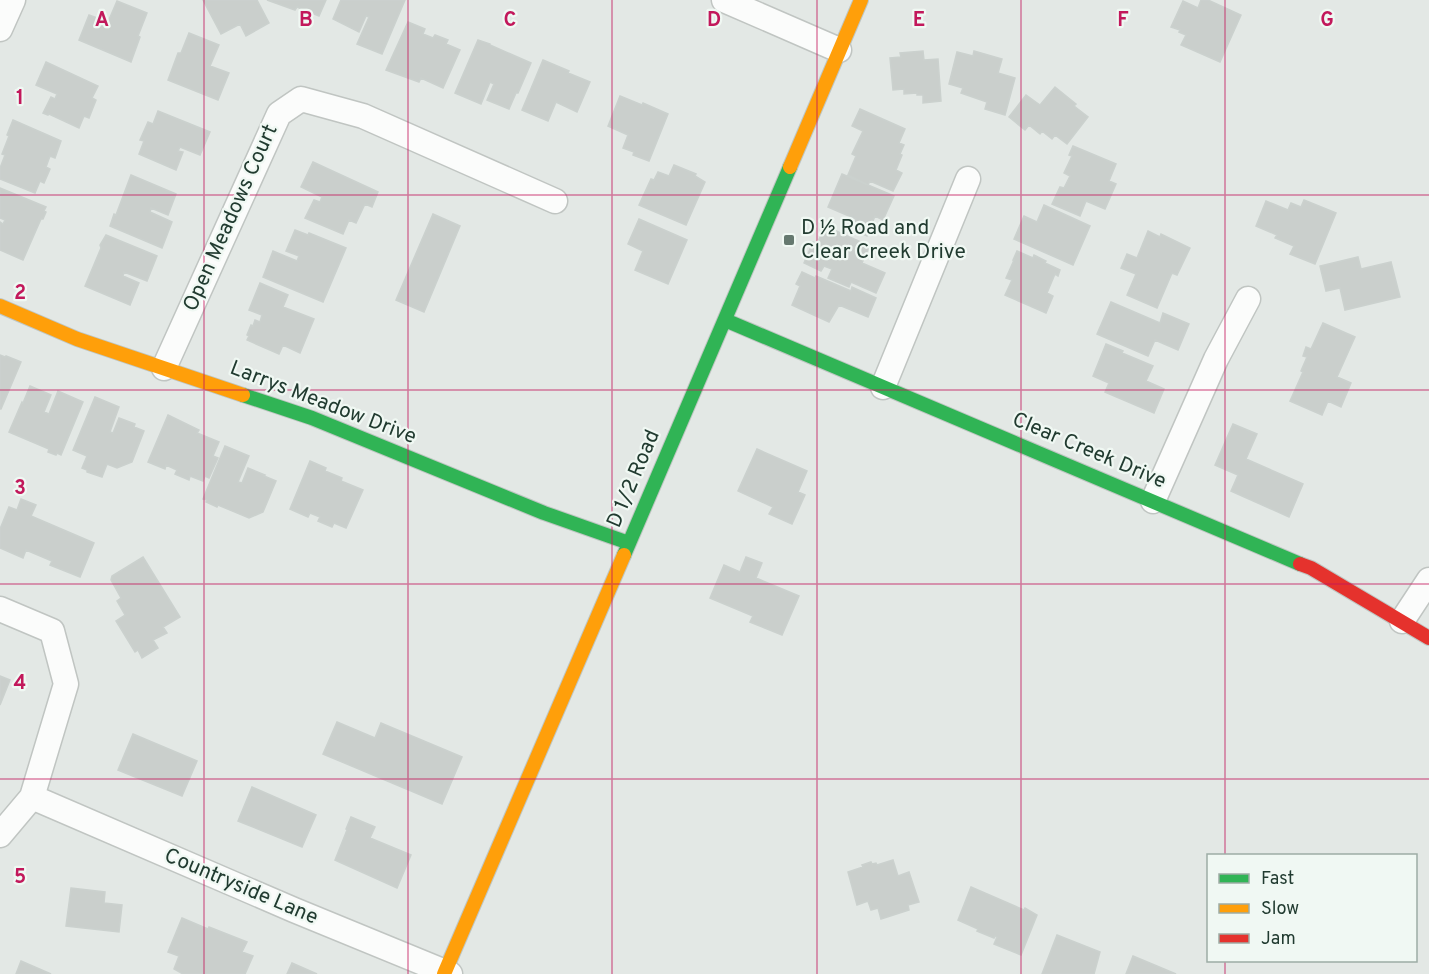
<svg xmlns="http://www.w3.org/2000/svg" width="1429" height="974" font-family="Overpass,sans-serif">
	<rect width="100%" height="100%" fill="#e3e8e5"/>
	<path fill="#cacfcc" stroke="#cbd1ce" stroke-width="1.5" d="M 203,0 L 257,0 L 269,23 L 246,36 L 240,24 L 221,34 Z
		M 267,0 L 326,0 L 319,16 L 297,7 L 295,10 Z
		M 341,0 L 405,0 L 382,54 L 357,44 L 369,17 L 366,16 L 359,32 L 333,19 Z
		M 1201,0 L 1208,0 L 1241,15 L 1220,62 L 1181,45 L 1186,35 L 1179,32 L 1180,30 L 1171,27 L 1183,1 L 1198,8 Z
		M 117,1 L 147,13 L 138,36 L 140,37 L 131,62 L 79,40 L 89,15 L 108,22 Z
		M 408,22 L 425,29 L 423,34 L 433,38 L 435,35 L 448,40 L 446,44 L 460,50 L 443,88 L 421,78 L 419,82 L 386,70 Z
		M 189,33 L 219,45 L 210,66 L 229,73 L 218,100 L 168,80 L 178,53 L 181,53 Z
		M 478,40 L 490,44 L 490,45 L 531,63 L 518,93 L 516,93 L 509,109 L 487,100 L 494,84 L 490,82 L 481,104 L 455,93 Z
		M 923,51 L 924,60 L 938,59 L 941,101 L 923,103 L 923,95 L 917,95 L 917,93 L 904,94 L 904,89 L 893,90 L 890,58 L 901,57 L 900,53 Z
		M 974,51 L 1002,59 L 998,73 L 1015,78 L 1005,115 L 985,109 L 987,102 L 961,93 L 963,88 L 949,84 L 957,52 L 973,56 Z
		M 543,60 L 569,71 L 568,73 L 590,82 L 577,112 L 556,102 L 548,121 L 522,110 Z
		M 46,62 L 98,86 L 92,98 L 96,100 L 89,118 L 84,116 L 79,128 L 49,114 L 48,115 L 43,113 L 51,97 L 55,99 L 57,94 L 36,85 Z
		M 1055,87 L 1076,104 L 1074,106 L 1088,117 L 1067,144 L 1055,135 L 1052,139 L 1042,131 L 1040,134 L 1029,125 L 1025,130 L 1009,117 L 1026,95 L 1040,105 Z
		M 620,96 L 642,105 L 643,103 L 668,114 L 649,161 L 633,155 L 634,152 L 623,148 L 628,135 L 608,126 Z
		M 860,109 L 905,129 L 899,143 L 904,145 L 900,154 L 902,155 L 896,170 L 902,173 L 893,191 L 870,181 L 868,185 L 848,175 L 856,156 L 852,154 L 863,131 L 852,126 Z
		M 158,111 L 210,132 L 200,155 L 180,147 L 178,151 L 183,152 L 176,170 L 139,154 L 144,141 L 140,140 L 148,122 L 153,124 Z
		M 13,120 L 61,141 L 55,158 L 50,156 L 46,167 L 50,169 L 44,183 L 40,181 L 35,193 L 0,179 L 0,168 L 5,155 L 2,154 L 9,136 L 7,135 Z
		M 1073,146 L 1116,164 L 1109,181 L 1116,184 L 1105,209 L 1086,201 L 1080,216 L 1052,204 L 1060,187 L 1064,188 L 1070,176 L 1064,173 L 1072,156 L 1069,155 Z
		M 313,162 L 378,192 L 372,207 L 365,204 L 356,223 L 349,220 L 343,234 L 305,218 L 314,200 L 320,202 L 322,197 L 301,187 Z
		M 674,165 L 696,174 L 695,176 L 705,182 L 686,225 L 639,205 L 651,179 L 654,180 L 658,172 L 669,176 Z
		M 842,174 L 894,196 L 883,220 L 875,216 L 867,236 L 852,229 L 856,219 L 828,207 Z
		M 131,175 L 176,194 L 168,215 L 151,208 L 150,212 L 172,222 L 162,248 L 110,226 L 114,214 L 116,215 Z
		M 0,188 L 46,207 L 44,211 L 46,212 L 43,219 L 41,219 L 23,260 L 0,250 L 0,222 L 3,224 L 5,220 L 0,218 Z
		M 1304,200 L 1336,213 L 1315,264 L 1290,254 L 1294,246 L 1275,238 L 1277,235 L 1256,226 L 1266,201 L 1288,210 L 1291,203 L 1301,207 Z
		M 1044,205 L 1090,226 L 1073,265 L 1014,239 L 1024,216 L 1037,222 Z
		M 433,214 L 460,226 L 424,312 L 396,300 Z
		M 639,219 L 687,240 L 668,284 L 635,270 L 643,251 L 628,244 Z
		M 825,226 L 870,246 L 862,263 L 885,273 L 876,293 L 851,282 L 849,287 L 828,278 L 832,269 L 824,266 L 821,271 L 804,263 L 813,242 L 817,244 Z
		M 295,230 L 308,235 L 309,233 L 346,248 L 323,302 L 263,277 L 273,251 L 297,261 L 299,256 L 286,251 Z
		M 1148,231 L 1160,237 L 1161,234 L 1190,248 L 1177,275 L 1172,273 L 1157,308 L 1127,295 L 1136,274 L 1121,268 L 1127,254 L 1137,258 Z
		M 106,235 L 157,256 L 147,281 L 124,272 L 123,276 L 139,283 L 130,305 L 85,286 L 101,248 L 100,245 Z
		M 1017,251 L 1033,258 L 1034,255 L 1046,261 L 1045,263 L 1060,270 L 1058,276 L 1055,274 L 1047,293 L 1053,296 L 1046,313 L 1005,295 L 1012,280 L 1006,278 L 1014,260 L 1013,260 Z
		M 1358,257 L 1361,269 L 1391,262 L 1400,297 L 1345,310 L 1340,288 L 1326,291 L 1320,266 Z
		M 802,272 L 815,278 L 816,276 L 851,291 L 852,287 L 876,298 L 868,317 L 839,305 L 829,322 L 792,305 L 800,286 L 796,284 Z
		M 260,283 L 288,295 L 283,307 L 314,319 L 300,353 L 283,345 L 279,354 L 247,340 L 249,336 L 247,335 L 251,325 L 253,326 L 255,320 L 260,322 L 262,315 L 249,310 Z
		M 1111,302 L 1160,323 L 1163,313 L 1189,324 L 1178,350 L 1155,340 L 1148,356 L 1097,334 Z
		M 1323,323 L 1355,337 L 1337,377 L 1351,383 L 1341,407 L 1328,401 L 1322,415 L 1290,401 L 1303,372 L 1301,371 L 1307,357 L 1303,356 L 1306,347 L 1311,349 Z
		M 1106,344 L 1123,351 L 1122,353 L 1153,366 L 1146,381 L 1164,389 L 1154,413 L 1105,392 L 1109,383 L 1093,376 Z
		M 0,355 L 5,357 L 6,356 L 21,362 L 1,409 L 0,409 Z
		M 30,386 L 51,395 L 44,412 L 49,414 L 58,391 L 83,402 L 61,455 L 57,453 L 56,455 L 48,452 L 49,449 L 9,432 L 22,402 L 23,403 Z
		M 95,397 L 119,407 L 110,432 L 113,433 L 119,418 L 135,424 L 134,427 L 144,431 L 132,462 L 117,468 L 107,464 L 102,477 L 87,472 L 87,470 L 82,468 L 87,456 L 73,450 Z
		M 168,415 L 199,430 L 197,433 L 219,442 L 213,456 L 218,458 L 209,478 L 205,476 L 203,481 L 190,476 L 189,480 L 175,474 L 177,470 L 166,465 L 165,469 L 148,462 Z
		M 1233,424 L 1257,434 L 1246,459 L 1303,484 L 1289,517 L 1231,491 L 1238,475 L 1215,465 Z
		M 225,446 L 249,456 L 238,482 L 242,483 L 248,468 L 265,475 L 264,476 L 276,481 L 263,512 L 249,518 L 218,505 L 217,507 L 206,502 L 207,500 L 203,499 Z
		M 757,449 L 807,471 L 798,492 L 805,495 L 792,524 L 769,514 L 773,507 L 738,491 Z
		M 310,461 L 326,468 L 325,471 L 342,478 L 341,481 L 363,490 L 346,528 L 334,523 L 332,527 L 318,521 L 320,517 L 310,513 L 308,517 L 290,509 Z
		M 21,499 L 36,505 L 31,516 L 94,543 L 80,577 L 50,565 L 52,561 L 26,550 L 23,558 L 0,548 L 0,529 L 9,507 L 17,510 Z
		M 143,557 L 180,617 L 163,627 L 167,633 L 153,640 L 158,648 L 142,658 L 138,650 L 135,652 L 116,621 L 125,615 L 117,601 L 121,598 L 111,580 L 112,576 Z
		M 746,557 L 762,563 L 756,578 L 799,596 L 782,635 L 750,622 L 753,616 L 710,598 L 724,565 L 740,572 Z
		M 0,676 L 10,680 L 0,705 Z
		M 337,722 L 375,738 L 381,723 L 462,757 L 442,804 L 323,754 Z
		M 133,734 L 197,761 L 182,796 L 118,770 Z
		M 252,787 L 316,815 L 302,847 L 238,821 Z
		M 351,817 L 375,827 L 370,838 L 411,855 L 397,888 L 335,860 L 347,830 L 346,829 Z
		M 893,860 L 898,876 L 909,872 L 919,902 L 908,905 L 909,910 L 881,919 L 878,908 L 871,910 L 868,901 L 857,905 L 848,872 L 863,867 L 862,865 L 871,862 L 872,864 L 876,863 L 877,865 Z
		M 971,887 L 1024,910 L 1025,908 L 1037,915 L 1021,955 L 994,944 L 997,937 L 995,936 L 994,938 L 977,931 L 978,929 L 958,920 Z
		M 71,888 L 105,892 L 104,903 L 122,905 L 119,932 L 66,926 Z
		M 182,918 L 208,929 L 209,927 L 247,942 L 242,952 L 253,956 L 245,974 L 183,974 L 174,969 L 179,956 L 168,952 Z
		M 1057,935 L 1100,952 L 1094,974 L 1042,974 Z
		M 1133,956 L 1176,974 L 1126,974 Z
		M 21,961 L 51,974 L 16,974 Z
		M 292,963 L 317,974 L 287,974 Z"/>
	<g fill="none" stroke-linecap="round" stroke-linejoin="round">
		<defs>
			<path id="street" d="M 724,0 L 839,50
				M 0,29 L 13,0
				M 164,368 L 279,114 L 301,99 L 363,116 L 555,201
				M 883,387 L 968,179
				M 1153,501 L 1216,359 L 1248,299
				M 0,609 L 52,631 L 66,684 L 32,797 L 0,835
				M 1402,621 L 1429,580
				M 32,797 L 294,910 L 450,974"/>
			<path id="fast" d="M 725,320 L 1300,564
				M 243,395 L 312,418 L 544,513 L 629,543
				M 624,555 L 790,167"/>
			<path id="slow" d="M 790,167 L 861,0
				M 0,306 L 77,339 L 243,395
				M 444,974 L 624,555"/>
			<path id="jam" d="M 1300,564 L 1311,568 L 1429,638"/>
		</defs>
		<use href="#street" stroke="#c0c5c2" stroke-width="27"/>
		<use href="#fast" stroke="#bfc6c2" stroke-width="16"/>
		<use href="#slow" stroke="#bfc6c2" stroke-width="16"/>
		<use href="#jam" stroke="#bfc6c2" stroke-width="16"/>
		<use href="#street" stroke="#fbfcfb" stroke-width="24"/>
		<use href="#fast" stroke="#30b455" stroke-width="14"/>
		<use href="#slow" stroke="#ff9f0a" stroke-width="14"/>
		<use href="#jam" stroke="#e5322d" stroke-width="14"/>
	</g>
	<path fill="none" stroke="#c2185b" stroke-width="1.5" stroke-opacity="0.55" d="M 204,0 L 204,974M 408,0 L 408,974M 612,0 L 612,974M 817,0 L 817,974M 1021,0 L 1021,974M 1225,0 L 1225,856M 0,195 L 1429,195M 0,390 L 1429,390M 0,584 L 1429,584M 0,779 L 1429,779M 1225,960 L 1225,974"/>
	<rect fill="#65786f" stroke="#f0f8f3" stroke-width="2" x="783" y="234" width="12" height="12" rx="3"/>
	<g text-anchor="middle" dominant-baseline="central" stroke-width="4.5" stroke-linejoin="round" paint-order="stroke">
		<g font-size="21" fill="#213b30" stroke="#f0f8f3">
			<text transform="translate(231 218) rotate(-66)">Open Meadows Court</text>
			<text transform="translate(323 403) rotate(21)">Larrys Meadow Drive</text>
			<text transform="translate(1089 451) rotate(23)">Clear Creek Drive</text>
			<text transform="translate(634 479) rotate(-67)">D 1/2 Road</text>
			<text transform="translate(241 887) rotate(23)">Countryside Lane</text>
		</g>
		<g font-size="21" fill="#213b30" stroke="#f0f8f3" text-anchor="start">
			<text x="801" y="228">D ½ Road and<tspan x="801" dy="24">Clear Creek Drive</tspan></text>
		</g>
	</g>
	<g font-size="20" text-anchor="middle" font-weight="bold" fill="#c2185b" stroke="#f0f8f3" stroke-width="4.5" stroke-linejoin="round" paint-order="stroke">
		<text x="102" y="26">A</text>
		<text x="306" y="26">B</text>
		<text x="510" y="26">C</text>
		<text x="714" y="26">D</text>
		<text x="919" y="26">E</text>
		<text x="1123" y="26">F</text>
		<text x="1327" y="26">G</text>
		<text x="20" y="104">1</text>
		<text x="20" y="299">2</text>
		<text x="20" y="494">3</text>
		<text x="20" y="689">4</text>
		<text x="20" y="883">5</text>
	</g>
	<rect x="1207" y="854" width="210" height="108" fill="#f0f8f3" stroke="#9daca5" stroke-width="1.5"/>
	<rect x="1219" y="874" width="30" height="9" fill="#30b455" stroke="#9daca5" stroke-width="1.5"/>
	<text x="1261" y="884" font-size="18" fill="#213b30">Fast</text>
	<rect x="1219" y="904" width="30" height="9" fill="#ff9f0a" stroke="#9daca5" stroke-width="1.5"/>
	<text x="1261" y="914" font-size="18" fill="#213b30">Slow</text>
	<rect x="1219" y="934" width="30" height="9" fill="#e5322d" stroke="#9daca5" stroke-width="1.5"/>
	<text x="1261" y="944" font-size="18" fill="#213b30">Jam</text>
</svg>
